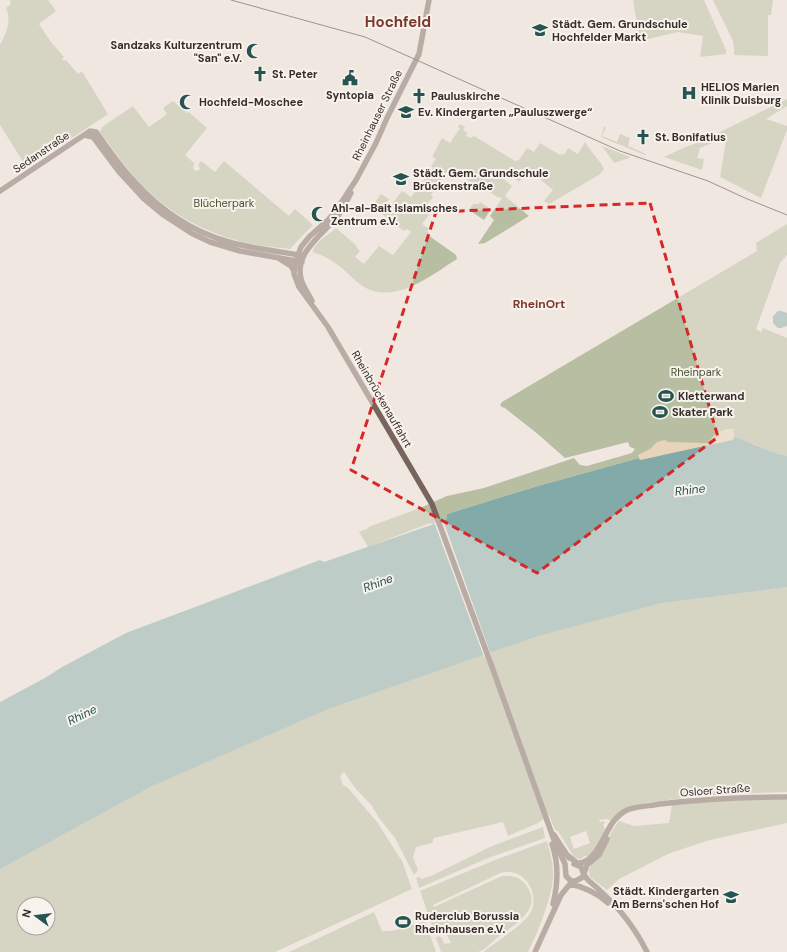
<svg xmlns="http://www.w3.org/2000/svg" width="787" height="952" font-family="'DM Sans',sans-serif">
	<rect width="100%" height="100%" fill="#f0e7e0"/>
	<path fill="#b7bea1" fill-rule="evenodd" d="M 10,0 L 48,0 L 56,11 L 39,24 L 51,42 L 64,57 L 62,59 L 64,61 L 66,60 L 78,74 L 81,72 L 83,73 L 108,114 L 27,168 L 0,125 L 0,45 C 6,34 12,20 6,8 L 11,4 Z
		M 633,0 L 704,0 L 726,50 L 726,54 L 700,57 L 703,36 L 678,32 L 640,41 Z
		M 713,0 L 773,0 L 771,15 L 768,15 L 768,56 L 734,55 L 734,49 L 733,41 Z
		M 787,99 L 787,106 L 766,119 L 787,126 L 787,130 L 761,198 L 720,177 L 726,141 L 717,140 L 718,133 Z
		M 173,101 L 187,113 L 189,112 L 207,128 L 185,155 L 195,164 L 193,166 L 194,170 L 196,171 L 199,170 L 200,168 L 198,165 L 201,161 L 215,172 L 224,161 L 289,216 L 295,209 L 313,225 L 302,236 L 290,249 C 273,247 255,245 239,241 C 205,232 173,215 148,191 C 130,174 115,152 100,132 L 102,127 L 133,106 L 149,127 L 167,114 L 163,108 Z
		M 460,124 L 465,127 L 463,130 L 468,133 L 465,135 L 470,138 L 474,136 L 515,161 L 519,160 L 527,148 L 534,152 L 540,143 L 560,155 L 562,154 L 564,155 L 568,148 L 578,154 L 585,142 C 590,151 600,160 604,169 L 599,175 L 549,204 L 544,201 L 553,190 L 529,170 L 519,182 L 505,171 L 501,177 L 512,186 L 505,196 L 529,216 L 485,243 L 478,244 L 494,220 L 490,216 L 502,198 L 497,197 L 483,187 L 479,188 L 453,169 L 448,170 L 431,195 L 433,197 L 425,207 L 426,209 L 424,211 L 429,215 L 422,224 L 429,229 L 427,232 L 429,233 L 428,235 L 456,255 L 457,259 C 430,276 393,307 361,285 C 351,278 345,269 335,263 C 329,258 321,255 313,252 C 313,243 330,234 336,228 L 357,246 L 356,247 L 360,251 L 355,257 L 364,264 L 379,246 L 393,255 L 411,232 L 407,229 L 404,231 L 378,211 L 379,210 L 373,205 L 381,194 L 389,199 L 385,205 L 389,208 L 402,191 L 411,197 L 433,168 L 431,166 L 436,159 L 433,157 L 433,155 L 442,138 L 450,143 L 460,128 L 458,127 Z
		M 604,127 L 606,127 L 602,136 L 617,142 L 620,134 L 630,138 L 628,146 L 646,154 L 645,155 L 601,137 Z
		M 713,129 L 712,143 L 700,148 L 697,158 L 704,159 L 702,170 L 664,157 L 683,148 L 711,138 Z
		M 602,146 L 630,157 L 629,158 L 614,163 Z
		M 480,202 L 491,209 L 484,220 L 469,210 L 473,204 L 478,204 Z
		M 787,224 L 787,255 L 780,263 L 756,329 L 761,332 L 763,328 L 787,338 L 787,456 L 767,451 L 754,444 L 639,458 L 538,486 L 447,514 L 446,520 L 435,525 L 430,523 L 368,547 L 359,532 L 369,528 L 368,527 L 420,508 L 447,496 L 484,488 L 574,458 L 580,465 L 587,466 L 632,453 L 635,449 L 630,447 L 628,442 L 565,458 L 539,435 L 505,408 L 502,407 L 500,405 L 502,402 L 757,251 L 756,243 Z
		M 787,587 L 787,792 L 755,793 L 698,796 L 645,803 L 633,806 L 612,821 L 606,819 L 599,820 L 600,822 L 604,821 L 605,823 L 603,825 L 606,831 L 589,857 L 585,856 L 580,859 L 574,857 L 558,831 L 555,830 L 549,815 L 538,823 L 508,836 L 503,822 L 434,838 L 432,843 L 416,847 L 413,857 L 418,870 L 414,875 L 395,838 L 379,818 L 372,806 L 355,788 L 344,772 L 340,776 L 343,785 L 348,788 L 377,822 L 402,861 L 412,889 L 275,952 L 0,952 L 0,867 L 162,778 L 332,703 L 531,636 L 653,602 ZM 586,831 L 590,843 L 574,849 L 570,837 ZM 24,904 L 48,904 L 48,928 L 24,928 Z
		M 737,800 L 787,800 L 787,823 L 706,841 L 668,854 L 619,879 L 607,890 L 590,877 L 589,870 L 592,863 L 603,850 L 612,831 L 619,821 L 634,826 L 669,823 L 672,805 Z
		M 543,827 L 545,838 L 488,858 L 419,888 L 416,878 L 419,877 L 422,879 L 431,876 L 492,846 Z
		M 547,841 C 550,853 554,866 553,878 C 551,899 538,933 528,952 L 483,952 C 495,943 521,926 529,915 C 540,900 530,874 510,872 C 504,871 498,874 492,877 L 433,905 L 434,907 L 502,876 C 512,875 520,877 526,885 C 544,909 514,925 498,937 C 493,941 485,950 478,952 C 472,952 449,952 441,952 L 436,938 L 438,936 L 442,938 L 444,944 L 451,943 L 443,927 L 433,928 L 420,891 L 495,860 Z
		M 374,912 L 382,931 L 392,931 L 425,921 L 436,952 L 289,952 Z"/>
	<path fill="#e8d4bb" d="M 727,429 L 734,429 L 734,439 L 733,440 L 640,460 L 638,455 L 650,449 L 657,442 L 665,440 L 668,442 L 708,443 L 715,434 Z"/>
	<path fill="#82aaa8" d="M 778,311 L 781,311 L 787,313 L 787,326 L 781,328 L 778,328 L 773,323 L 773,316 Z
		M 734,437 C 752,443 768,452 787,456 L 787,587 L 661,603 L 538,636 L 328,709 L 150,787 L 0,869 L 0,702 L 45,678 L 62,667 L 126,633 L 320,560 L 324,562 L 434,524 L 435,525 L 446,520 L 447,514 L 538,486 L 639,458 L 640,460 L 733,440 Z"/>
	<path fill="#f0e7e0" d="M 443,520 L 491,655 L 484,657 L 434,522 L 436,523 Z"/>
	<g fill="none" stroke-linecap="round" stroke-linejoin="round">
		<path stroke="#77645e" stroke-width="5.5" d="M 429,0 L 419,54 L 387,118 L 376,143 L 356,180 L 337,209 L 329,219 L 309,237 L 301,247 L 295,264 L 294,274 L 299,287 L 328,327 L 432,504 L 492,667 L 554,840 L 565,864 L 566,876 L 571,881 L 575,881
			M 84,135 L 93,137 L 120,173 L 144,199 L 162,214 L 191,233 L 210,242 L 240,251 L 302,262
			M 0,191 L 90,131 L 96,132 C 108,148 120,167 135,182 C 160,210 193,232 229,242 C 253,249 279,251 304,256
			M 278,258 L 291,266 L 294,271
			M 312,301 C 309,295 305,289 302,282 C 292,254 322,235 337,217 C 343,210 346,202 351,193
			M 554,835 L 569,858
			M 552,844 C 559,864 558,884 553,904
			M 567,855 L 577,863 C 595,865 604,834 613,822 C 617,817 621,813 627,810 C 636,806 650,806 660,804 C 702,799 744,797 787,797
			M 574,864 L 581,867 L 584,875 L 588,880 C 614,902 632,922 647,952
			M 570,884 C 585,887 597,893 608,903
			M 535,952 L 561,895 L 570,884 L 583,877 L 587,865 L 599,855 L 607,839"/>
		<path stroke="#372d2b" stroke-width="1" d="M 231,0 L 365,37 L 620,151 L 708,181 L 745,198 L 787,215"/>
	</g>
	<path d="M0 0H787V952H0ZM 650,203 L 718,437 L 537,573 L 351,470 L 436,212 Z" fill="#f0e7e0" fill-opacity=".55" fill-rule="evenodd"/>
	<path fill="none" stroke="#d62828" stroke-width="3" stroke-dasharray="8 5" stroke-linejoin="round" d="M 650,203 L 718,437 L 537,573 L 351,470 L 436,212 Z"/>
	<defs>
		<symbol id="school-bare" viewBox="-9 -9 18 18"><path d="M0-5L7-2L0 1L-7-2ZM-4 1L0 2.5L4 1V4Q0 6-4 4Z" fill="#255452" stroke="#f8f2ec" stroke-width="2.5" paint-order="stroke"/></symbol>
		<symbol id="mosque-bare" viewBox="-9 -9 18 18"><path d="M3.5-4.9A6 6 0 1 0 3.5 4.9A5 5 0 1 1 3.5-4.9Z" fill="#255452" stroke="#f8f2ec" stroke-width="2.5" paint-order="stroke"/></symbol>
		<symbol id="church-bare" viewBox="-9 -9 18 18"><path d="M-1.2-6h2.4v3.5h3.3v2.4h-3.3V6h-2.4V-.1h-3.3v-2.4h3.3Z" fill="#255452" stroke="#f8f2ec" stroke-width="2.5" paint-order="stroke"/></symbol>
		<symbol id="civic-bare" viewBox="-9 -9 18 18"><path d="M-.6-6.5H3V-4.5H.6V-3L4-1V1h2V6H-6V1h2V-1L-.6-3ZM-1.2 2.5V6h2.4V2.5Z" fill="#255452" stroke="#f8f2ec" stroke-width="2.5" paint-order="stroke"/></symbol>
		<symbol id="hospital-bare" viewBox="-9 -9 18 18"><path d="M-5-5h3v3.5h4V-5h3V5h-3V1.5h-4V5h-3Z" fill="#255452" stroke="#f8f2ec" stroke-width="2.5" paint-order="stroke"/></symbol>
		<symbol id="stadium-bare" viewBox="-9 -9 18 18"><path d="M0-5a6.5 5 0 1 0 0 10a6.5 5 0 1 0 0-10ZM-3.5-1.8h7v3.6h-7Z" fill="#255452" stroke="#f8f2ec" stroke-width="2.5" paint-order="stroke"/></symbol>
	</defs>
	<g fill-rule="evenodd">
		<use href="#school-bare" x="529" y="19" width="22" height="22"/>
		<use href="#mosque-bare" x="243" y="40" width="22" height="22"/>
		<use href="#church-bare" x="249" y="63" width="22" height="22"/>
		<use href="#civic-bare" x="339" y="67" width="22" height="22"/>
		<use href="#hospital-bare" x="678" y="82" width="22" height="22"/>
		<use href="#church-bare" x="408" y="85" width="22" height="22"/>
		<use href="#mosque-bare" x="176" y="91" width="22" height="22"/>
		<use href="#school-bare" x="395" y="101" width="22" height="22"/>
		<use href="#church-bare" x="632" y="126" width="22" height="22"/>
		<use href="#school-bare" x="390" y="168" width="22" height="22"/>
		<use href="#mosque-bare" x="308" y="203" width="22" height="22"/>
		<use href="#stadium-bare" x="655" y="385" width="22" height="22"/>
		<use href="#stadium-bare" x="649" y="401" width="22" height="22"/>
		<use href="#school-bare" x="720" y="886" width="22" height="22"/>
		<use href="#stadium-bare" x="392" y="911" width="22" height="22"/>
	</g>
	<g text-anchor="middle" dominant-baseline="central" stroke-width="4" stroke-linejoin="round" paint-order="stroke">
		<g font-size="11" font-weight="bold" fill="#372d2b" stroke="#f8f2ec" text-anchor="start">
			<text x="552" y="24">Städt. Gem. Grundschule<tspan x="552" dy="13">Hochfelder Markt</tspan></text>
			<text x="242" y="45" text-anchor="end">Sandzaks Kulturzentrum<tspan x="242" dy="13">"San" e.V.</tspan></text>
			<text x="272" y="74">St. Peter</text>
			<text x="701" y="87">HELIOS Marien<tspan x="701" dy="13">Klinik Duisburg</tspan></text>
			<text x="350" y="95" text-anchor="middle">Syntopia</text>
			<text x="431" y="96">Pauluskirche</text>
			<text x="199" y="102">Hochfeld-Moschee</text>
			<text x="418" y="112">Ev. Kindergarten „Pauluszwerge“</text>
			<text x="655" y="137">St. Bonifatius</text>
			<text x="413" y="173">Städt. Gem. Grundschule<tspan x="413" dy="13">Brückenstraße</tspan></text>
			<text x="331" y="208">Ahl-al-Bait Islamisches<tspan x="331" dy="13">Zentrum e.V.</tspan></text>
			<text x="678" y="396">Kletterwand</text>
			<text x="672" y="412">Skater Park</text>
			<text x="719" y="891" text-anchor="end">Städt. Kindergarten<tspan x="719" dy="13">Am Berns'schen Hof</tspan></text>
			<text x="415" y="916">Ruderclub Borussia<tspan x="415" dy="13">Rheinhausen e.V.</tspan></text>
		</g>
		<g font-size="11" fill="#372d2b" stroke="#f8f2ec">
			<text transform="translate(377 115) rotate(-64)">Rheinhauser Straße</text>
			<text transform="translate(41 152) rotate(-34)">Sedanstraße</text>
			<text transform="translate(382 399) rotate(60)">Rheinbrückenauffahrt</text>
			<text transform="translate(715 790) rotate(-4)">Osloer Straße</text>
		</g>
		<g font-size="11" fill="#495231" stroke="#f8f2ec">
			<text x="224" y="203">Blücherpark</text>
			<text x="696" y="372">Rheinpark</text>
		</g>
		<g font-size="12" font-weight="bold" fill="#7d382d" stroke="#f8f2ec">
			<text x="539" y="304">RheinOrt</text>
		</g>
		<g font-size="12" font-style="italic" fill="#255452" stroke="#f8f2ec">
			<text transform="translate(690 490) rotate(-7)">Rhine</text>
			<text transform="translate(378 583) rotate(-21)">Rhine</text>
			<text transform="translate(82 715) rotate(-26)">Rhine</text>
		</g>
		<g font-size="15" font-weight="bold" fill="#7d382d" stroke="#f8f2ec">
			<text x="398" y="22">Hochfeld</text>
		</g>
	</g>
	<g transform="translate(36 916) rotate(285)"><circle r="19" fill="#f8f2ec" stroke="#aba39f"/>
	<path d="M0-3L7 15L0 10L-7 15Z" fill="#255452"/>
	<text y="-6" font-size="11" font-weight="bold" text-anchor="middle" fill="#372d2b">N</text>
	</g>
</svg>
